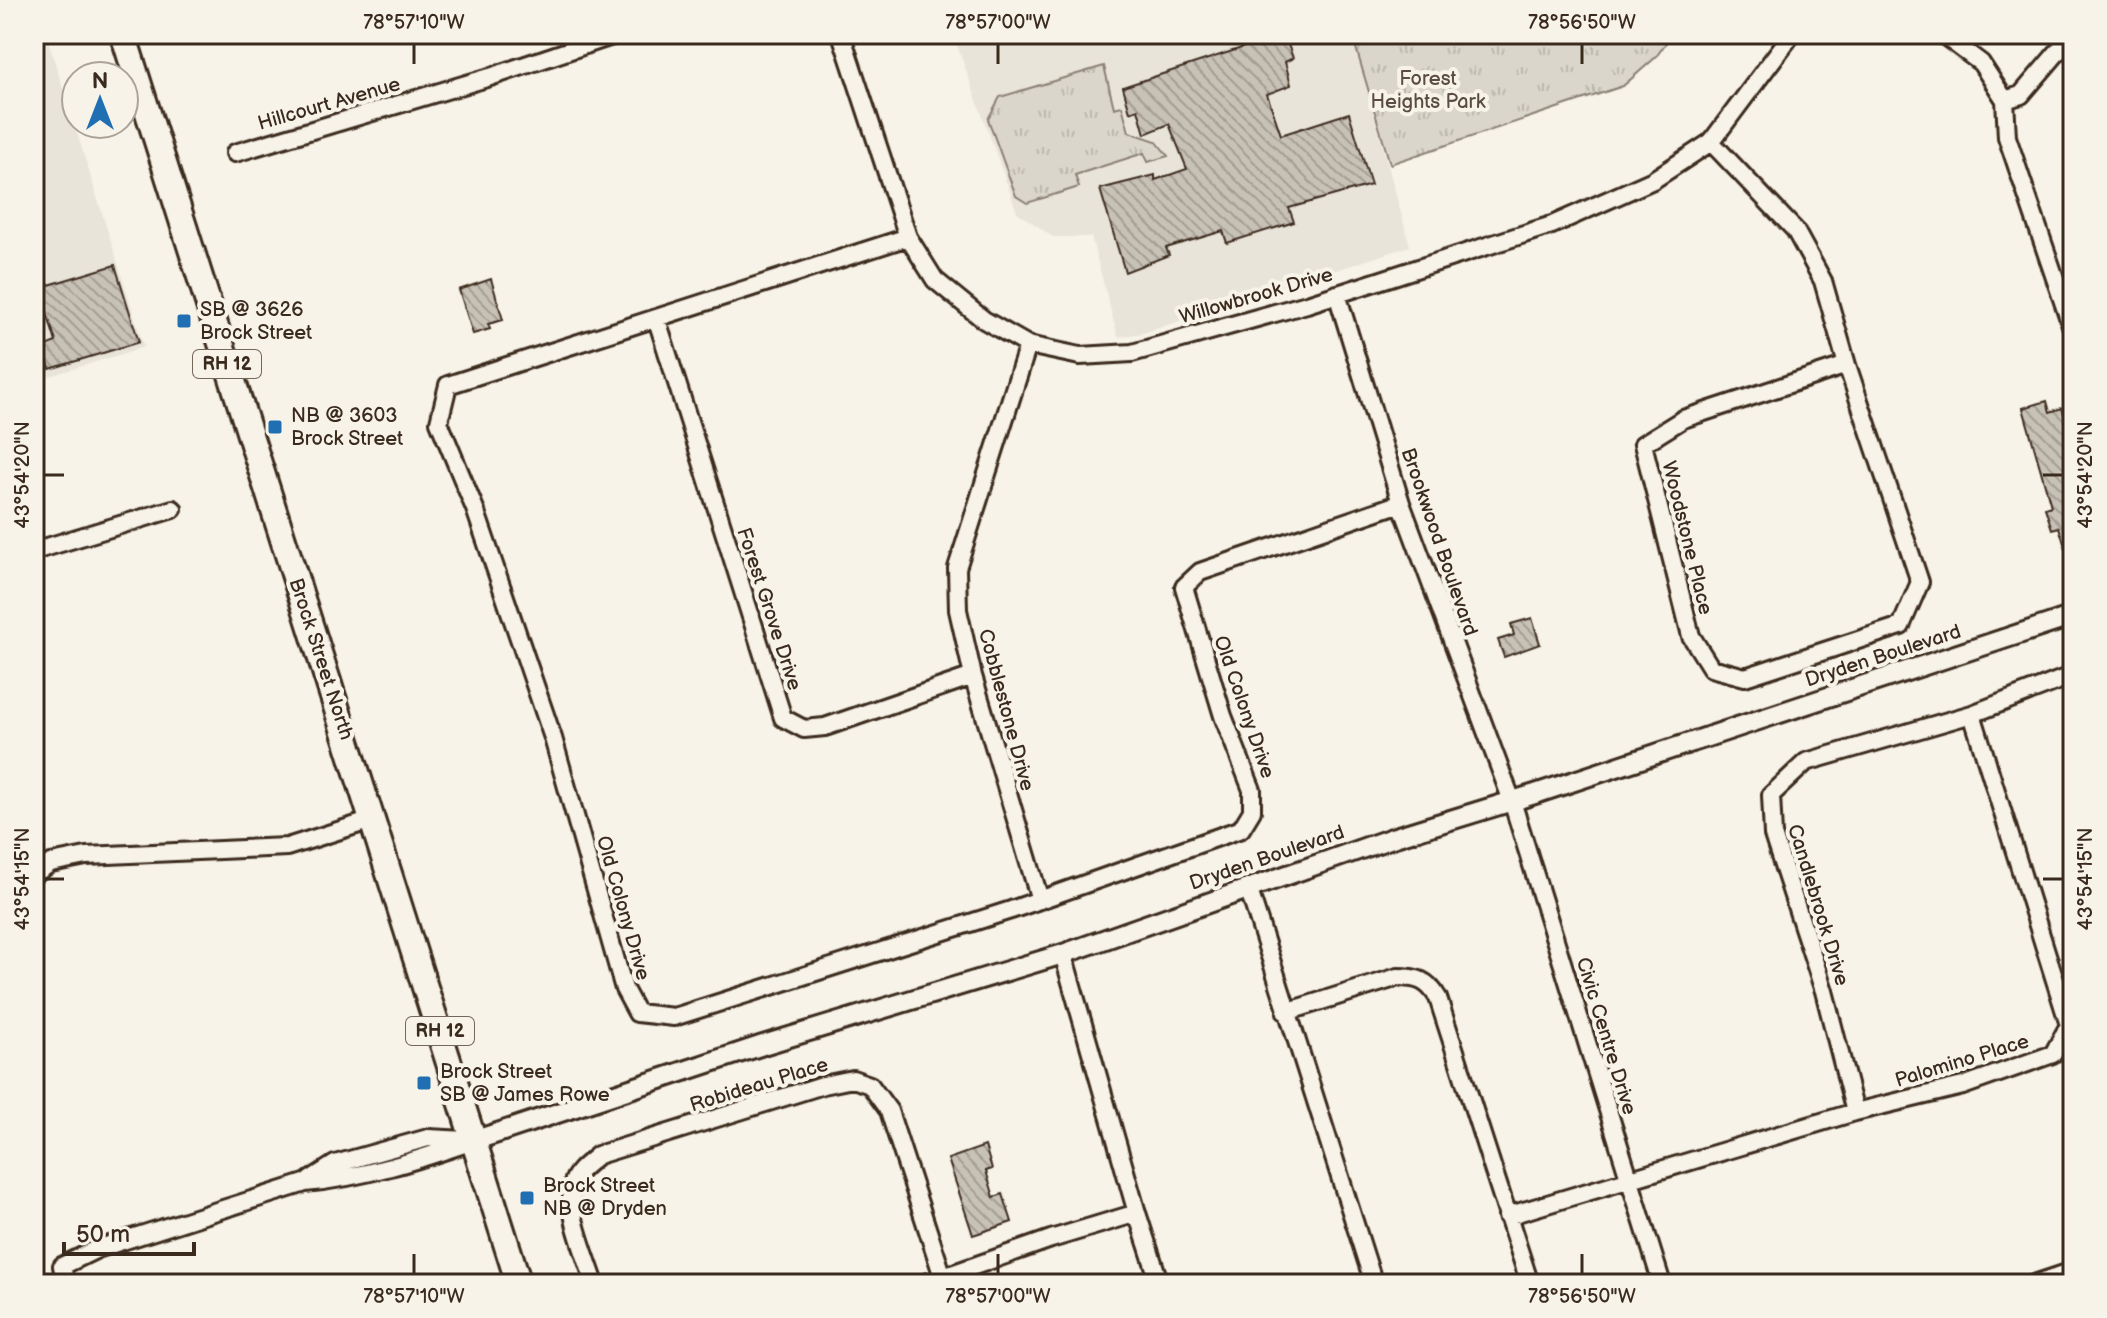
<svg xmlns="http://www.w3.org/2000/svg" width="2107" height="1318" font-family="'Balsamiq Sans',sans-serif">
	<defs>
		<pattern id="park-tufts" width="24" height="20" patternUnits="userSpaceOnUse" patternTransform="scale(2)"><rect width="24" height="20" fill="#dbd6cb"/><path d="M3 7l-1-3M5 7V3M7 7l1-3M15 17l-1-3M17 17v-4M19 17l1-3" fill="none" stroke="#bdb8ae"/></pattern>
		<pattern id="building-back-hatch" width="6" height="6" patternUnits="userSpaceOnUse" patternTransform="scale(2)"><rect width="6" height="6" fill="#c8c1b6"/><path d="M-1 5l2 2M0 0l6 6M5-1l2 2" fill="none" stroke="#a49d93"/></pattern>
	</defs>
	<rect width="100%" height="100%" fill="#f7f3e8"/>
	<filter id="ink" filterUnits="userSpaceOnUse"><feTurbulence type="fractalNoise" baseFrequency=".0125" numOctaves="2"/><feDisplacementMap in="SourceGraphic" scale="16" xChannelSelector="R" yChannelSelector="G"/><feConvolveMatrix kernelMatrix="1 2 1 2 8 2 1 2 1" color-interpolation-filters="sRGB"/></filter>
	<g filter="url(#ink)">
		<path fill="#e9e4d9" d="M 34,34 L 46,34 L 144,347 L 34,381 Z
			M 953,34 L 1352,34 L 1410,246 L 1143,333 L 1118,337 L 1091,237 L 1053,237 L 1017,212 Z"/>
		<path fill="url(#park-tufts)" stroke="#8b8074" stroke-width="2" d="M 1352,34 L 1672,34 L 1656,57 L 1623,86 L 1390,164 Z
			M 1104,66 L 1114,108 L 1122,106 L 1129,132 L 1156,141 L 1168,156 L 1148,162 L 1144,153 L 1075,175 L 1079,187 L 1027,203 L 1016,196 L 988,119 L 1000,97 Z"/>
		<path fill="url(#building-back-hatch)" stroke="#3b2a1e" stroke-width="2" d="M 1284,34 L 1293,58 L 1285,62 L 1291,85 L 1267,94 L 1281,135 L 1349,113 L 1371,185 L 1289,208 L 1294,222 L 1227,243 L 1223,231 L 1166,248 L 1169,255 L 1125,272 L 1100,189 L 1155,175 L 1155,180 L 1187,169 L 1169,124 L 1145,134 L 1138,109 L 1130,112 L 1123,87 Z
			M 115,265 L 139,342 L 50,369 L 43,347 L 56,342 L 39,288 Z
			M 491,279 L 503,320 L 488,324 L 490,329 L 473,334 L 459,290 Z
			M 2047,401 L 2050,412 L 2062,408 L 2073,443 L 2073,562 L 2070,563 L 2059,527 L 2052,529 L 2045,508 L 2051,506 L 2023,408 Z
			M 1532,618 L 1540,644 L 1504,657 L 1498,640 L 1514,635 L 1511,624 Z
			M 985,1146 L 992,1169 L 986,1171 L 994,1197 L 1003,1194 L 1012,1222 L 973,1235 L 948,1159 Z"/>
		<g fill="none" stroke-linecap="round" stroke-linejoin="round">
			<defs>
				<path id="minor" d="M 841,34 L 908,237 L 935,280 L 984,320 L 1028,345 L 1080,356 L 1132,353 L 1307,304 L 1552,225 L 1653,180 L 1711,142 L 1792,34
					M 1942,34 L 1981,63 L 2005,100 L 2007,137 L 2073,331
					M 2005,100 L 2021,95 L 2073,34
					M 1711,142 L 1795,230 L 1823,281 L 1847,365 L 1920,582 L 1901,626 L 1745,677 L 1711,668 L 1691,636 L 1643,444 L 1683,419 L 1847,365
					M 235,153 L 490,77 L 618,34
					M 908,237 L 448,385 L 439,422 L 475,509 L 553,738 L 624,989 L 637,1013 L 674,1017 L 1011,910 L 1241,829 L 1252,811 L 1252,790 L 1223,716 L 1184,587 L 1200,572 L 1401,503
					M 1337,294 L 1401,503 L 1512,801 L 1662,1284
					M 657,320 L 783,718 L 804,729 L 825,727 L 973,676
					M 1028,345 L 957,568 L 958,610 L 973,676 L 1040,900
					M 34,551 L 173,509
					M 34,874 L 51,863 L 86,856 L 287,847 L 372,820
					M 1248,887 L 1374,1284
					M 1063,954 L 1137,1213 L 1160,1284
					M 1286,1012 L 1398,977 C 1417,977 1428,980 1438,998 L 1530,1284
					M 1855,1112 L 1824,991 L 1773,835 L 1771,795 L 1806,762 L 1972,714 L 2073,675
					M 310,1180 L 335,1164 L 428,1138 L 466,1140
					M 1507,1216 L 1855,1112 L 1963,1086 L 2053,1054 L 2069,1025 L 1972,714
					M 66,1284 L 62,1266 L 97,1249 L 305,1183 C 363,1178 421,1159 476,1140
					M 595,1284 C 587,1258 565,1210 573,1183 C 576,1171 589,1163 598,1155 L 823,1085 L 853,1079 L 870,1085 L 889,1111 L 943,1277
					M 923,1284 L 1051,1239 L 1137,1213
					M 2034,1284 L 2073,1271"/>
				<path id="tertiary" d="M 476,1140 L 763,1045 L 1063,954 L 1395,837 L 1535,794 L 2073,616"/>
				<path id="primary" d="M 123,34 L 519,1284"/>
			</defs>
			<use href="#minor" stroke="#3b2a1e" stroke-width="22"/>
			<use href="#tertiary" stroke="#3b2a1e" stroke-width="24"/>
			<use href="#primary" stroke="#3b2a1e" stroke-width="30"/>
			<use href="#minor" stroke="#f7f3e8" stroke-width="16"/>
			<use href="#tertiary" stroke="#f7f3e8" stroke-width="18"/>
			<use href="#primary" stroke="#f7f3e8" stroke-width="24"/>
		</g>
	</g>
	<path fill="none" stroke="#3b2a1e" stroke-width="3" d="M 414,44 L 414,64M 998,44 L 998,64M 1582,44 L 1582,64M 44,475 L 64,475M 2043,475 L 2063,475M 44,879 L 64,879M 2043,879 L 2063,879M 414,1254 L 414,1274M 998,1254 L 998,1274M 1582,1254 L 1582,1274"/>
	<g fill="#1f6fb2" stroke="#f7f3e8" stroke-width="3">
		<rect x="176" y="313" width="16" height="16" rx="4"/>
		<rect x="267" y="419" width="16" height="16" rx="4"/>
		<rect x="416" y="1075" width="16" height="16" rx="4"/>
		<rect x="519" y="1190" width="16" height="16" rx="4"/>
	</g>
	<g text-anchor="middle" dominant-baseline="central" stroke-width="8" stroke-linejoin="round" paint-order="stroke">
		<g fill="#f7f3e8" stroke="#73665b" stroke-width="2">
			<rect x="193" y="350" width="68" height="28" rx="6"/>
			<rect x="406" y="1017" width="68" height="28" rx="6"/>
		</g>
		<g font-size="18" font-weight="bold" fill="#3b2a1e">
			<text x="227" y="364">RH 12</text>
			<text x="440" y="1031">RH 12</text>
		</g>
		<g font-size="20" fill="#5b4c41" stroke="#f7f3e8">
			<text x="1428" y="79">Forest<tspan x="1428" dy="23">Heights Park</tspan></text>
		</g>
		<g font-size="20" fill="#3b2a1e" stroke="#f7f3e8">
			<text transform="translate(329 104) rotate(-16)">Hillcourt Avenue</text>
			<text transform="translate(1256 296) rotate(-16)">Willowbrook Drive</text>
			<text transform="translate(1687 538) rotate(76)">Woodstone Place</text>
			<text transform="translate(1439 542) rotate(71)">Brookwood Boulevard</text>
			<text transform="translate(769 609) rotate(72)">Forest Grove Drive</text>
			<text transform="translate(1883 656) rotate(-18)">Dryden Boulevard</text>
			<text transform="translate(321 659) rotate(72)">Brock Street North</text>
			<text transform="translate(1244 707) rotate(71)">Old Colony Drive</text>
			<text transform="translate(1006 710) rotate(75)">Cobblestone Drive</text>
			<text transform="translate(1267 858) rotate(-19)">Dryden Boulevard</text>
			<text transform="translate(1818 905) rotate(73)">Candlebrook Drive</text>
			<text transform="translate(623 908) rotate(74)">Old Colony Drive</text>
			<text transform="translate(1606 1036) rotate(73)">Civic Centre Drive</text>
			<text transform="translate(1962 1061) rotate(-17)">Palomino Place</text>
			<text transform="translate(759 1085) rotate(-17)">Robideau Place</text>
		</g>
		<g font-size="20" fill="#3b2a1e" stroke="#f7f3e8" text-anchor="start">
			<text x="200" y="310">SB @ 3626<tspan x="200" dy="23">Brock Street</tspan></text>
			<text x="291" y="416">NB @ 3603<tspan x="291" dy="23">Brock Street</tspan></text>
			<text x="440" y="1072">Brock Street<tspan x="440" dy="23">SB @ James Rowe</tspan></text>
			<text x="543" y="1186">Brock Street<tspan x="543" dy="23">NB @ Dryden</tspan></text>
		</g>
	</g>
	<rect width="2107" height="1318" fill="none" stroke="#f7f3e8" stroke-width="88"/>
	<g transform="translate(100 100)"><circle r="38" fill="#f7f3e8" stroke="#aca397" stroke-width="2"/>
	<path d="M0-6L14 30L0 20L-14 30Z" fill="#1f6fb2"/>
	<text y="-12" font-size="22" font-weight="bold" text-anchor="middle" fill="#3b2a1e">N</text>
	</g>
	<path d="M64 1242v12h130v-12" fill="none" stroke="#3b2a1e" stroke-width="4"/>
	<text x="76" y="1242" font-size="24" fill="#3b2a1e" stroke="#f7f3e8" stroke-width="6" paint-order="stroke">50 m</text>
	<rect x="44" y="44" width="2019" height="1230" fill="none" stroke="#3b2a1e" stroke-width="3"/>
	<g font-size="20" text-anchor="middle" fill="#3b2a1e">
		<text x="414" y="29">78°57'10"W</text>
		<text x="998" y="29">78°57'00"W</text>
		<text x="1582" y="29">78°56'50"W</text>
		<text transform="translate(22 475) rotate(-90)" y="7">43°54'20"N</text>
		<text transform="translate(2085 475) rotate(-90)" y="7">43°54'20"N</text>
		<text transform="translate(22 879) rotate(-90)" y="7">43°54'15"N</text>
		<text transform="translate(2085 879) rotate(-90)" y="7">43°54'15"N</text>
		<text x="414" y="1303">78°57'10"W</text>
		<text x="998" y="1303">78°57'00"W</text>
		<text x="1582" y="1303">78°56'50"W</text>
	</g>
</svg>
